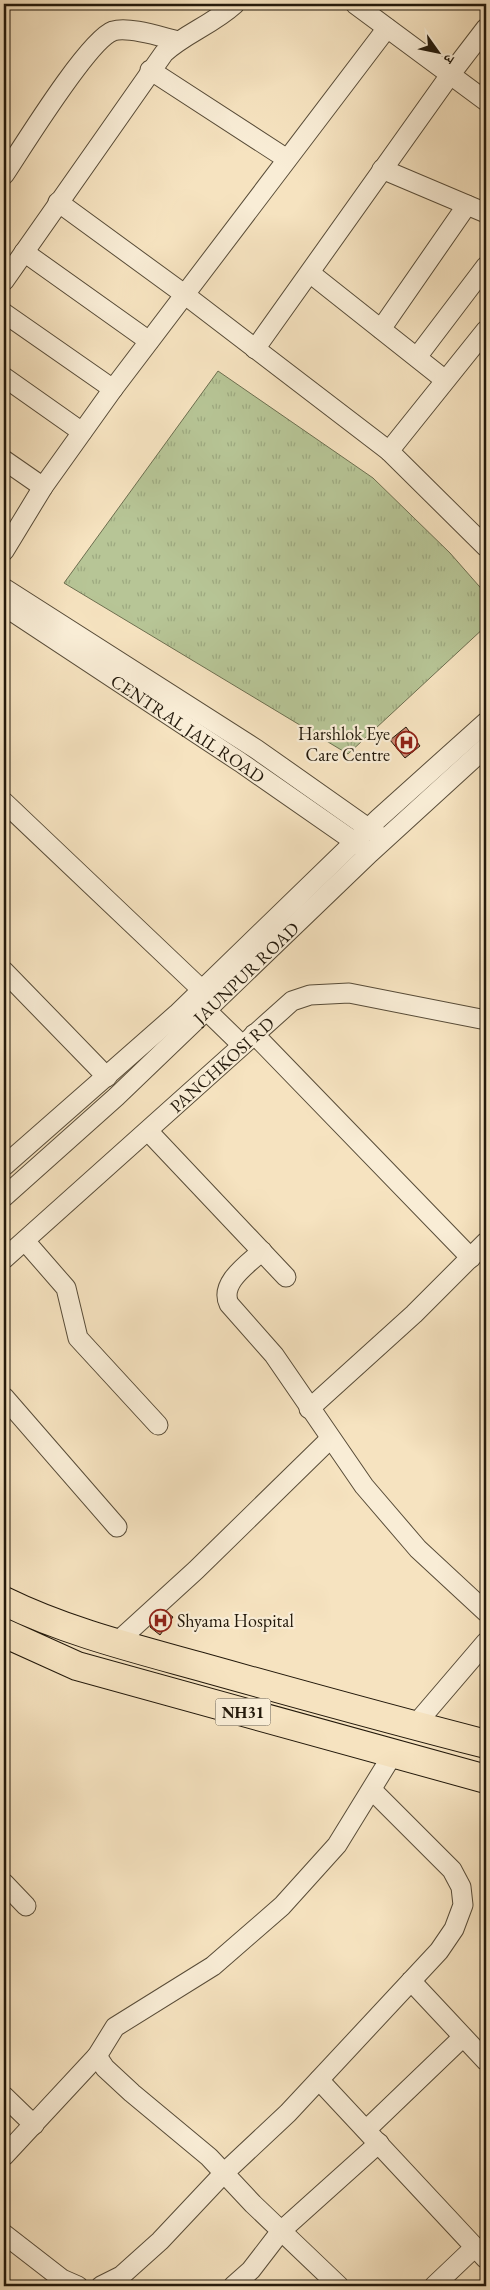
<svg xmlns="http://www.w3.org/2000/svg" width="490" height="2290" font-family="'EB Garamond','Noto Serif Devanagari',serif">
	<defs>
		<pattern id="park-tufts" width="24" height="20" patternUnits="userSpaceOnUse" patternTransform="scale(1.25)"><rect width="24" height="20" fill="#b7c596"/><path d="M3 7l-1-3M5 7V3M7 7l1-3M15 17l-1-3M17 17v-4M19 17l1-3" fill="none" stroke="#9da980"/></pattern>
		<pattern id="building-hatch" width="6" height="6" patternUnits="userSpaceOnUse" patternTransform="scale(1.25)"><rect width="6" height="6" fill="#d48e76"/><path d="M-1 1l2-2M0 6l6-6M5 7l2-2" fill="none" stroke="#ac735f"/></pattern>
	</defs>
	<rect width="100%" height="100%" fill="#f6e3c0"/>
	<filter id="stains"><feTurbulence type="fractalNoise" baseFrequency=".004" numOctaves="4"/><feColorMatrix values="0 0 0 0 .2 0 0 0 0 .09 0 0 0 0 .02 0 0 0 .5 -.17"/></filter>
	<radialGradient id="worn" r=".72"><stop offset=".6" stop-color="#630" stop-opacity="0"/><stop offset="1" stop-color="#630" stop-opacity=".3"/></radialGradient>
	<path fill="url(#park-tufts)" stroke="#6d6f50" d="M 218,371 L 373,478 L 450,553 L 486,594 L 486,626 L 348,754 L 64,583 Z"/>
	<path fill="url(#building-hatch)" stroke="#23190b" d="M 406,727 L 420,746 L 405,758 L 390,740 Z
		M 166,1612 L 173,1617 L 160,1635 L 150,1627 Z"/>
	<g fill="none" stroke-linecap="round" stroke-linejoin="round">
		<defs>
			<g id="minor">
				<path d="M 355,4 L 486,101"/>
				<path d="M 150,70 L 287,159"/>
				<path d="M 382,169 L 486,213"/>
				<path d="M 4,175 C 22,148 88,40 113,31 C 129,26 161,37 178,41"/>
				<path d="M 58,202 L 184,294 L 389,451 L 486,547"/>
				<path d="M 24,252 L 149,341"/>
				<path d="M 310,273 L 445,380"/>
				<path d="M 4,281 L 164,53 C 186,33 212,25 235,4"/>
				<path d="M 4,313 L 113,389"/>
				<path d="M 381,329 L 467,205"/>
				<path d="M 255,349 L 450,75 L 486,28"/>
				<path d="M 417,357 L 486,266"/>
				<path d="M 4,377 L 82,432"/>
				<path d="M 389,451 L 486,330"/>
				<path d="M 4,460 L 43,487"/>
				<path d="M 4,551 L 43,487 L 113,389 L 387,28"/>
				<path d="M 4,588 L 256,749 L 378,835"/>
				<path id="s1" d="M 4,606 L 240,762 L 365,849"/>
				<path d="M 4,802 L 202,990"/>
				<path d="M 4,971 L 107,1077"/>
				<path d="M 206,1010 L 242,1045"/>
				<path d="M 254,1034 L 471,1258"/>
				<path d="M 148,1131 L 286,1277"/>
				<path d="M 4,1166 L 177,1014 L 378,819 L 486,722"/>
				<path id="s2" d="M 4,1197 L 116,1097 L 370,853 L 486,747"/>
				<path d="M 25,1241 L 66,1288 L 78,1338 L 158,1425"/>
				<path d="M 262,1251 C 248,1264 219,1283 229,1304 L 274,1355 L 364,1486 L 418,1549 L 486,1612"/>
				<path id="s3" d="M 4,1259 L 292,1001 L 310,995 L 349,993 L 486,1020"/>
				<path d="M 4,1397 L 117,1527"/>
				<path d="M 309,1409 L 414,1314 L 486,1242"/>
				<path d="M 116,1643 L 196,1570 L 330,1439"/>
				<path d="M 415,1725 L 486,1642"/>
				<path d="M 4,1883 L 26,1906"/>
				<path d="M 411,1981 L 486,2061"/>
				<path d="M 97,2056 L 105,2068 L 132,2093 L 209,2157 L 253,2204 L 339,2286"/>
				<path d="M 319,2080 L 486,2259"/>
				<path d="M 4,2096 L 34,2125"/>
				<path d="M 366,2130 L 463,2037"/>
				<path d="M 4,2156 L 97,2056 L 115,2027 L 213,1966 L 282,1906 L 337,1845 L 393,1754"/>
				<path d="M 4,2234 L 62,2279 L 78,2286"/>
				<path d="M 101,2286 L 121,2276 L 160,2241 L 224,2173 L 288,2113 L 439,1951 L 454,1929 L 463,1905 L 461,1887 L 452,1870 L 372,1790"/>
				<path d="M 233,2286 L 251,2270 L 281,2231 L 379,2143"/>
				<path d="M 434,2286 L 475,2247"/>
			</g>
			<path id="highway" d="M 4,1601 C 67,1632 137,1649 205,1668 C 298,1694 392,1720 486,1744
				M 4,1633 L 77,1666 L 486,1779"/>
		</defs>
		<use href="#minor" stroke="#584c38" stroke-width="21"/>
		<use href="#highway" stroke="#23190b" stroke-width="30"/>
		<use href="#minor" stroke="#f9edd6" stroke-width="19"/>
		<use href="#highway" stroke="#f6e3c0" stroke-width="28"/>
	</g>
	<defs>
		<symbol id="hospital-ring" viewBox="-11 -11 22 22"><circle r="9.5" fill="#f9edd6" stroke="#8f2418" stroke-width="1.5"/><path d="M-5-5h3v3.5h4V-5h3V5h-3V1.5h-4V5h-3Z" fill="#8f2418"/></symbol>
	</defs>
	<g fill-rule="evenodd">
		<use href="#hospital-ring" x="394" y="730" width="25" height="25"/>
		<use href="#hospital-ring" x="148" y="1608" width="25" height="25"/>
	</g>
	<g text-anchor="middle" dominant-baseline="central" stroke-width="4.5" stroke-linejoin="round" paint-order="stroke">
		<rect fill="#f9edd6" stroke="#635948" stroke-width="1" x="215.5" y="1698.5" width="55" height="27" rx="4"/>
		<g font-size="16" font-weight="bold" fill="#23190b">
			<text x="243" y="1712">NH31</text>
		</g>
		<g font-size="18" fill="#23190b" stroke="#f9edd6">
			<text stroke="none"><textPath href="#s1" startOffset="221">CENTRAL JAIL ROAD</textPath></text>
			<text stroke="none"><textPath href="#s2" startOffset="330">JAUNPUR ROAD</textPath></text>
			<text stroke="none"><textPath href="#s3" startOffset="292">PANCHKOSI RD</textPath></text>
		</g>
		<g font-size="18" fill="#23190b" stroke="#f9edd6" text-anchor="end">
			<text x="390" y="733">Harshlok Eye<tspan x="390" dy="21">Care Centre</tspan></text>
			<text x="177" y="1620" text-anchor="start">Shyama Hospital</text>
		</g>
	</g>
	<rect width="490" height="2290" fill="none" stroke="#f6e3c0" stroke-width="20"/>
	<rect x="5" y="5" width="480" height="2280" fill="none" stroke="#23190b" stroke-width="2.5"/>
	<rect x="10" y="10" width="470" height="2270" fill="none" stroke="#23190b"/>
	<g transform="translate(438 52) rotate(123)" stroke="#f9edd6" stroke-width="4" paint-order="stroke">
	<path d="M0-4L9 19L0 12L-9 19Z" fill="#23190b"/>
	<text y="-8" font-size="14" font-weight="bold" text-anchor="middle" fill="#23190b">उ</text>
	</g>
	<rect width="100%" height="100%" filter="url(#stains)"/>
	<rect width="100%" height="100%" fill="url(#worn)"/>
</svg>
